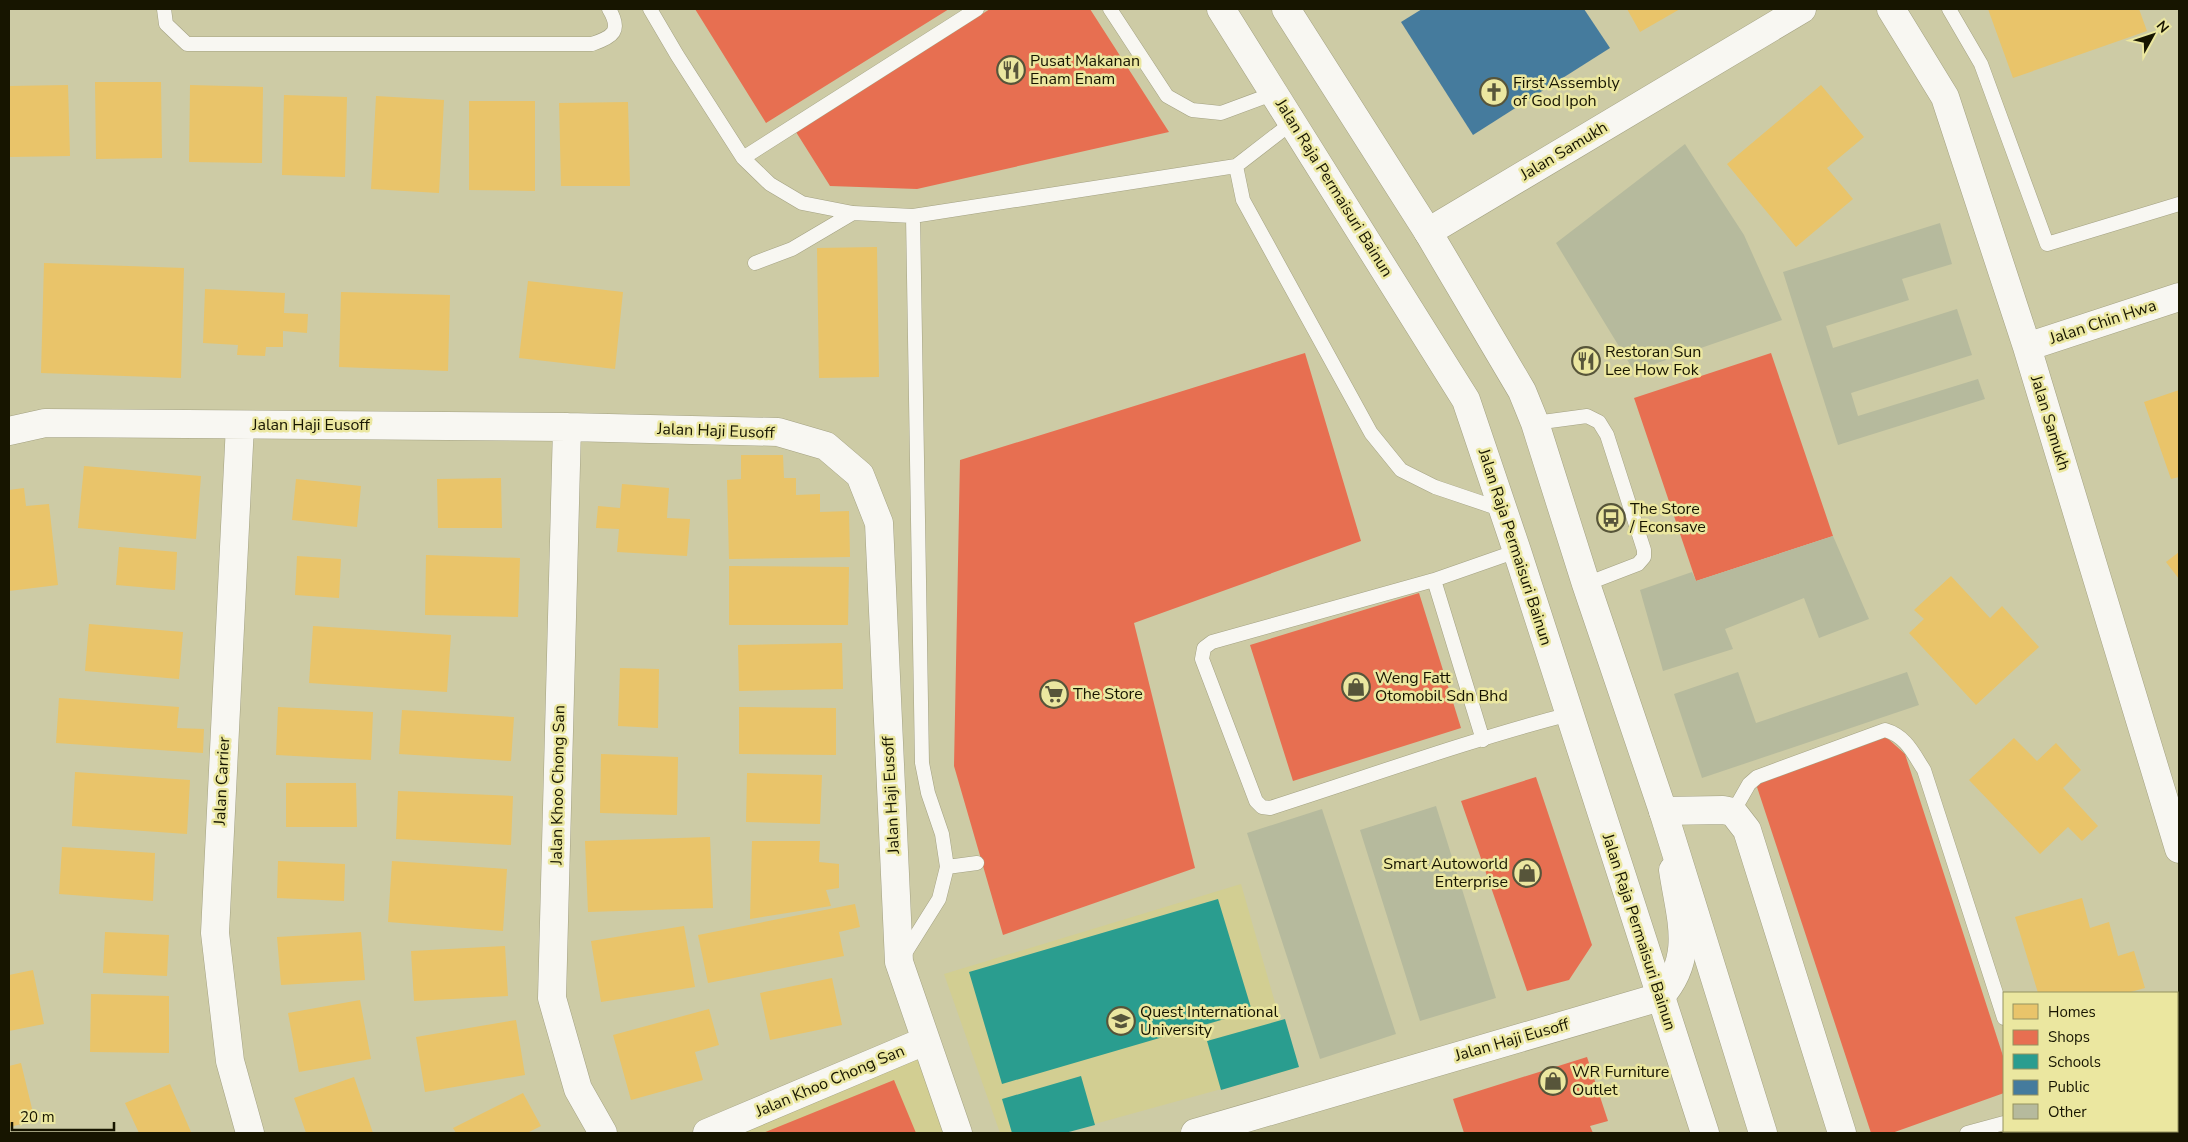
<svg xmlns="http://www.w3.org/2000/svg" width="2188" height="1142" font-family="'Nunito Sans',sans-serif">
	<rect width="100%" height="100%" fill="#cdcba5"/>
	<path fill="#d2ce92" d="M 1241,884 L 1294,1069 L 1062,1133 L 1000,1133 L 944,974 Z
		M 920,1047 L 950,1133 L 704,1133 Z"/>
	<path fill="#e9c46a" d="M 1627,9 L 1680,9 L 1640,32 Z
		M 1988,9 L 2139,9 L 2147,31 L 2013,78 Z
		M 95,82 L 161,82 L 162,158 L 96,159 Z
		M 68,85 L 70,156 L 9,157 L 9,86 Z
		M 190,85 L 263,87 L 262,163 L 189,162 Z
		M 1821,85 L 1864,137 L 1827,168 L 1853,199 L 1796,247 L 1727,164 Z
		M 284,95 L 347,97 L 345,177 L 282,175 Z
		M 376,96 L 444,100 L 439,193 L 371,189 Z
		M 469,101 L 535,101 L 535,191 L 469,190 Z
		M 628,102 L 630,186 L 561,186 L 559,103 Z
		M 877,247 L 879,377 L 819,378 L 817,248 Z
		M 44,263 L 184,268 L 181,378 L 41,373 Z
		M 528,281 L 623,292 L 615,369 L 519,358 Z
		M 205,289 L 285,293 L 284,313 L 308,314 L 307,333 L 283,331 L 283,347 L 266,347 L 265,356 L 237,355 L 238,345 L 203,343 Z
		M 341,292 L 450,295 L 448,371 L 339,367 Z
		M 2179,390 L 2179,477 L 2171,479 L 2144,402 Z
		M 741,455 L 783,455 L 784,478 L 796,478 L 796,495 L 820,494 L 820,512 L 849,511 L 850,557 L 729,559 L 727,480 L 741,479 Z
		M 84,466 L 201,476 L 196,539 L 78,528 Z
		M 501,478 L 502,528 L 438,528 L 437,479 Z
		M 296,479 L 361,486 L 357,527 L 292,520 Z
		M 622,484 L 669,488 L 667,518 L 690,519 L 687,556 L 617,552 L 619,529 L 596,528 L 598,506 L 620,508 Z
		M 24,488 L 26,506 L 49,504 L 58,585 L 9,591 L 9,490 Z
		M 119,547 L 177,552 L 175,590 L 116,585 Z
		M 2179,552 L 2179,579 L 2166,562 Z
		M 426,555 L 520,558 L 518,617 L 425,615 Z
		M 297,556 L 341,559 L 339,598 L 295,595 Z
		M 729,566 L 849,567 L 848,625 L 729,625 Z
		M 1951,576 L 1990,618 L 2002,606 L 2039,647 L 1976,705 L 1909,633 L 1924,619 L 1914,610 Z
		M 89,624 L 183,632 L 179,679 L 85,671 Z
		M 313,626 L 451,635 L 447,692 L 309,683 Z
		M 842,643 L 843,689 L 739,691 L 738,645 Z
		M 620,668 L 659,669 L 658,728 L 618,726 Z
		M 59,698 L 179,707 L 177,728 L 204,729 L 203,753 L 56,743 Z
		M 278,707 L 373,712 L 371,760 L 276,755 Z
		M 739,707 L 836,708 L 836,755 L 739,754 Z
		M 402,710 L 514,717 L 511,761 L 399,754 Z
		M 2014,738 L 2037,761 L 2056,743 L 2081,770 L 2063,788 L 2098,826 L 2082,841 L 2068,827 L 2040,854 L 1969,780 Z
		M 601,754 L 678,757 L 677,815 L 600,813 Z
		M 75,772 L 190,780 L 187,834 L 72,826 Z
		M 747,773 L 822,775 L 820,824 L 746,822 Z
		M 286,783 L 356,783 L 357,827 L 286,827 Z
		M 398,791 L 513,796 L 511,845 L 396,839 Z
		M 710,837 L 713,908 L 588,912 L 585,841 Z
		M 752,841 L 820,841 L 819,862 L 839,864 L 839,888 L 826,890 L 831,906 L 750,919 Z
		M 62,847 L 155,853 L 153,901 L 59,894 Z
		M 278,861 L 345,864 L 344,901 L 277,898 Z
		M 392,861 L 507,869 L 503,931 L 388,922 Z
		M 2082,898 L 2090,928 L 2109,922 L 2118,956 L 2134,951 L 2145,988 L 2127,993 L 2038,993 L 2015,917 Z
		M 855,904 L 860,927 L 839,932 L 844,956 L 708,983 L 698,935 Z
		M 684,926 L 695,987 L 601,1002 L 591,941 Z
		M 105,932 L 169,935 L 167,976 L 103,973 Z
		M 361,932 L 365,980 L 281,985 L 277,937 Z
		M 505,946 L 508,996 L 414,1001 L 411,951 Z
		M 33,970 L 44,1024 L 9,1031 L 9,975 Z
		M 832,978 L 842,1025 L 770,1040 L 760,993 Z
		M 91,994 L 169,996 L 169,1053 L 90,1052 Z
		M 360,1000 L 371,1059 L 299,1072 L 288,1013 Z
		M 709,1009 L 719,1045 L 695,1052 L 703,1080 L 631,1100 L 613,1035 Z
		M 516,1020 L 525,1075 L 425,1092 L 416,1037 Z
		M 2177,1054 L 2179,1056 L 2179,1099 L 2177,1101 L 2179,1103 L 2179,1128 L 2177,1130 Z
		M 21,1063 L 35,1121 L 9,1127 L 9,1066 Z
		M 354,1077 L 373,1133 L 306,1133 L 294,1098 Z
		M 170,1084 L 191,1132 L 139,1133 L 125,1103 Z
		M 523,1093 L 541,1126 L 527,1133 L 456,1133 L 453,1128 Z
		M 2073,1131 L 2176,1131 L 2174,1133 L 2075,1133 Z"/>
	<path fill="#e76f51" d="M 695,9 L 949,9 L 766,123 Z
		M 990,9 L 1090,9 L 1169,132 L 917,189 L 830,186 L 796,132 Z
		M 1305,353 L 1361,541 L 1134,623 L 1195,868 L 1003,935 L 954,766 L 960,460 Z
		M 1771,353 L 1833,536 L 1696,581 L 1634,398 Z
		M 1419,593 L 1461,728 L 1293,781 L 1250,645 Z
		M 1885,736 L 1905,754 L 2004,1059 L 2004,1093 L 1892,1133 L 1871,1133 L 1756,784 Z
		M 1536,777 L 1592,945 L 1569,980 L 1527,991 L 1461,801 Z
		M 1587,1057 L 1608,1121 L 1590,1126 L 1593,1133 L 1464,1133 L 1453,1099 Z
		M 894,1080 L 916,1133 L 763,1133 Z"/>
	<path fill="#2a9d8f" d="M 1218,899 L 1252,1011 L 1002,1084 L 969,972 Z
		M 1285,1019 L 1299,1067 L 1221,1090 L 1207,1041 Z
		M 1081,1076 L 1095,1125 L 1065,1133 L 1012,1133 L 1002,1099 Z"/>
	<path fill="#457b9d" d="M 1422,9 L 1584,9 L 1610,48 L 1473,135 L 1401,22 Z"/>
	<path fill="#b6ba9d" d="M 1685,144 L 1744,235 L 1782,320 L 1634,371 L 1556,243 Z
		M 1940,223 L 1952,264 L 1902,279 L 1909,300 L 1826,326 L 1833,348 L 1957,309 L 1972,355 L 1851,393 L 1858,416 L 1978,379 L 1985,399 L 1838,445 L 1783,272 Z
		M 1833,536 L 1869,619 L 1819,638 L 1804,598 L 1725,629 L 1733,649 L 1663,671 L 1640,590 L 1692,572 L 1696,581 Z
		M 1738,672 L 1756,723 L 1907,672 L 1919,705 L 1702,778 L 1674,694 Z
		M 1436,806 L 1496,998 L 1420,1021 L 1360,830 Z
		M 1322,809 L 1396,1034 L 1320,1059 L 1247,833 Z"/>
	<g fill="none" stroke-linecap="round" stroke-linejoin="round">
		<defs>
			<path id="lane" d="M 164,9 L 166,24 L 187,44 L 592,44 C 613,37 622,31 609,9
				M 650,9 L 677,55 L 743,158 L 770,184 L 802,203 L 853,213 L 913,216 L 1236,166 L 1293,122
				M 1110,9 L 1167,96 L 1192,110 L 1221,113 L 1275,93
				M 1949,9 L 1981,64 L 2047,244 L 2179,204
				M 743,158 L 977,9
				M 1236,166 L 1243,200 L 1371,433 L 1401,470 L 1435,487 L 1503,510
				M 755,263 L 792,249 L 853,213
				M 1535,423 L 1587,416 L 1599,422 L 1607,435 L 1644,550 L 1644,557 L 1638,564 L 1586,584
				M 1434,580 L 1517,551
				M 1483,740 L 1434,580 L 1212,642 L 1204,648 L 1202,659 L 1256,801 L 1262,807 L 1270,808 C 1370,776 1469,740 1570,714
				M 1733,812 L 1749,784 L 1757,777 L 1885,730 C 1906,736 1913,753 1924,770 L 2004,1018
				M 947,867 L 977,863
				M 902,958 L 939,899 L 947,867 L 942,834 L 928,793 L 922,763 L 913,216
				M 2041,1131 L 2042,1133
				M 1967,1133 L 2004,1123"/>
			<path id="street" d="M 1891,9 L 1945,97 L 2027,347 L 2179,849
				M 1428,232 L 1802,9
				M 2027,347 L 2179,297
				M 240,425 L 215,933 L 230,1061 L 250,1133
				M 567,427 L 552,998 L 578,1089 L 603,1133
				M 9,431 L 45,423 L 567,427 L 778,432 L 826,446 L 860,475 L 879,523 L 899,962 L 958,1133
				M 1663,811 L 1723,810 L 1733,812 L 1747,830 L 1842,1133
				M 707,1133 L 925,1041
				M 1195,1133 L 1660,997 C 1696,957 1680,918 1673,870"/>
			<path id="primary" d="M 1221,9 L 1466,400 L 1517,551 L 1705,1133
				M 1286,9 L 1428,232 L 1522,391 L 1535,423 L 1586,584 L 1663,811 L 1763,1133"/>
		</defs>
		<use href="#lane" stroke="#a3a182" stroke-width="15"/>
		<use href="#street" stroke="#a3a182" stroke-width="29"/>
		<use href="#primary" stroke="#a3a182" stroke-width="29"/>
		<use href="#lane" stroke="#f8f7f2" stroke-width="14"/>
		<use href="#street" stroke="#f8f7f2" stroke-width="28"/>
		<use href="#primary" stroke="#f8f7f2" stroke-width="28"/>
	</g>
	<defs>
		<symbol id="restaurant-ring" viewBox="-11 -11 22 22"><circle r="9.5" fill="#ebe7a0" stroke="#57553a" stroke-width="1.5"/><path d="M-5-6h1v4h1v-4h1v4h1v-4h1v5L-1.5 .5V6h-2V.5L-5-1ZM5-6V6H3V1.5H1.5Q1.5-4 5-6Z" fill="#57553a"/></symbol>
		<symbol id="church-ring" viewBox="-11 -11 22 22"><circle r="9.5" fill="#ebe7a0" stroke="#57553a" stroke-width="1.5"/><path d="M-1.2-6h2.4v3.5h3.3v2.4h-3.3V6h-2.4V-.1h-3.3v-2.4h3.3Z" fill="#57553a"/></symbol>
		<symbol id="bus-ring" viewBox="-11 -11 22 22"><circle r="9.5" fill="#ebe7a0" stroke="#57553a" stroke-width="1.5"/><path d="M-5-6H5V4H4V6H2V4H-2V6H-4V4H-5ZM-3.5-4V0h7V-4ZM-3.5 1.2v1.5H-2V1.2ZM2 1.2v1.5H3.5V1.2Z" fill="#57553a"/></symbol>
		<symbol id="shop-ring" viewBox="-11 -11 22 22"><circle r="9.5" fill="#ebe7a0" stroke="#57553a" stroke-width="1.5"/><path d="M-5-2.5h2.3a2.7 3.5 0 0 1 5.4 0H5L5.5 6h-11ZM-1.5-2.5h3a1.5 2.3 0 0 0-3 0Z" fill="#57553a"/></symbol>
		<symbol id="supermarket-ring" viewBox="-11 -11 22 22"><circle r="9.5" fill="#ebe7a0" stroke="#57553a" stroke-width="1.5"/><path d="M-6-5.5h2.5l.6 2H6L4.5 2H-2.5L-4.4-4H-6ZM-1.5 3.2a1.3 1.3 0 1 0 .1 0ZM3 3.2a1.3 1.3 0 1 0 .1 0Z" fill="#57553a"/></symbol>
		<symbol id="university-ring" viewBox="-11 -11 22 22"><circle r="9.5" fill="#ebe7a0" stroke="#57553a" stroke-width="1.5"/><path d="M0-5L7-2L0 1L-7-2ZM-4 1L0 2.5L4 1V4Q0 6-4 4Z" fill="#57553a"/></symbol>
	</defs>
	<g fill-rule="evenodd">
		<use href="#restaurant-ring" x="995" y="54" width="32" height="32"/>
		<use href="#church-ring" x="1478" y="76" width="32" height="32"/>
		<use href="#restaurant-ring" x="1570" y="345" width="32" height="32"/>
		<use href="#bus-ring" x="1595" y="502" width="32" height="32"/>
		<use href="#shop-ring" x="1340" y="671" width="32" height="32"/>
		<use href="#supermarket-ring" x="1038" y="678" width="32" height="32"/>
		<use href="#shop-ring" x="1511" y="857" width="32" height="32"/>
		<use href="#university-ring" x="1105" y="1005" width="32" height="32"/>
		<use href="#shop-ring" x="1537" y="1065" width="32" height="32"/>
	</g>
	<g text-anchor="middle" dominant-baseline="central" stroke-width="5" stroke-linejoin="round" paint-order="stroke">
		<g font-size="16" fill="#171500" stroke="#ebe7a0" text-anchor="start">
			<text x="1030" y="61">Pusat Makanan<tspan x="1030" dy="18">Enam Enam</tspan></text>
			<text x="1513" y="83">First Assembly<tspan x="1513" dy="18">of God Ipoh</tspan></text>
			<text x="1605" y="352">Restoran Sun<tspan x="1605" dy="18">Lee How Fok</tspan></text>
			<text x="1630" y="509">The Store<tspan x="1630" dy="18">/ Econsave</tspan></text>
			<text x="1375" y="678">Weng Fatt<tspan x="1375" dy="18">Otomobil Sdn Bhd</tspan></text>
			<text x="1073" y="694">The Store</text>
			<text x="1508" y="864" text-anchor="end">Smart Autoworld<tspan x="1508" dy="18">Enterprise</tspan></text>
			<text x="1140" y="1012">Quest International<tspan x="1140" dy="18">University</tspan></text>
			<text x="1572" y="1072">WR Furniture<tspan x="1572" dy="18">Outlet</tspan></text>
		</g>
		<g font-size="16" fill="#171500" stroke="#ebe7a0">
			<text transform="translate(1564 151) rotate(-31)">Jalan Samukh</text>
			<text transform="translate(1334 188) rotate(58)">Jalan Raja Permaisuri Bainun</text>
			<text transform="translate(2103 322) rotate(-18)">Jalan Chin Hwa</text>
			<text transform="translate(2050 423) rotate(73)">Jalan Samukh</text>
			<text x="311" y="425">Jalan Haji Eusoff</text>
			<text transform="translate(716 431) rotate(2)">Jalan Haji Eusoff</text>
			<text transform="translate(1515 547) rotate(72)">Jalan Raja Permaisuri Bainun</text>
			<text transform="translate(222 781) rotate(-87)">Jalan Carrier</text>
			<text transform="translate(558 785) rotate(-89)">Jalan Khoo Chong San</text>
			<text transform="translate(891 795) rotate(-93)">Jalan Haji Eusoff</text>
			<text transform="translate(1639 932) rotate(72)">Jalan Raja Permaisuri Bainun</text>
			<text transform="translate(1512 1040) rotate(-16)">Jalan Haji Eusoff</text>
			<text transform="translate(830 1081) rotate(-23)">Jalan Khoo Chong San</text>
		</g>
	</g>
	<rect width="2188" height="1142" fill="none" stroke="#171500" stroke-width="20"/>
	<rect x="2003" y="992" width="175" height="140" fill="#ebe7a0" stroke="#969360"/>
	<rect x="2013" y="1004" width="25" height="15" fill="#e9c46a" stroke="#969360"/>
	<text x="2048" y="1017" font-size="15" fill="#171500">Homes</text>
	<rect x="2013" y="1030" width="25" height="15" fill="#e76f51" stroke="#969360"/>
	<text x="2048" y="1042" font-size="15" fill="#171500">Shops</text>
	<rect x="2013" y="1054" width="25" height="15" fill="#2a9d8f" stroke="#969360"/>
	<text x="2048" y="1067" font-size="15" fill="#171500">Schools</text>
	<rect x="2013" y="1080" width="25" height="15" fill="#457b9d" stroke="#969360"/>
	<text x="2048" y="1092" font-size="15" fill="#171500">Public</text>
	<rect x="2013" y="1104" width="25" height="15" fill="#b6ba9d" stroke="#969360"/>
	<text x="2048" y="1117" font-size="15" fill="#171500">Other</text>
	<g transform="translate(2153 35) rotate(50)" stroke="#ebe7a0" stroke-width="4" paint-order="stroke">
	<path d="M0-4L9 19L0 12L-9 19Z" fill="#171500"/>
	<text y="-8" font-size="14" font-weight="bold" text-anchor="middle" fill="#171500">N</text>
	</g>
	<path d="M12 1122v8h102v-8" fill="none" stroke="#171500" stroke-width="2.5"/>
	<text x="20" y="1122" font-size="15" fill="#171500" stroke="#ebe7a0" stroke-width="4" paint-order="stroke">20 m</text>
</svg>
